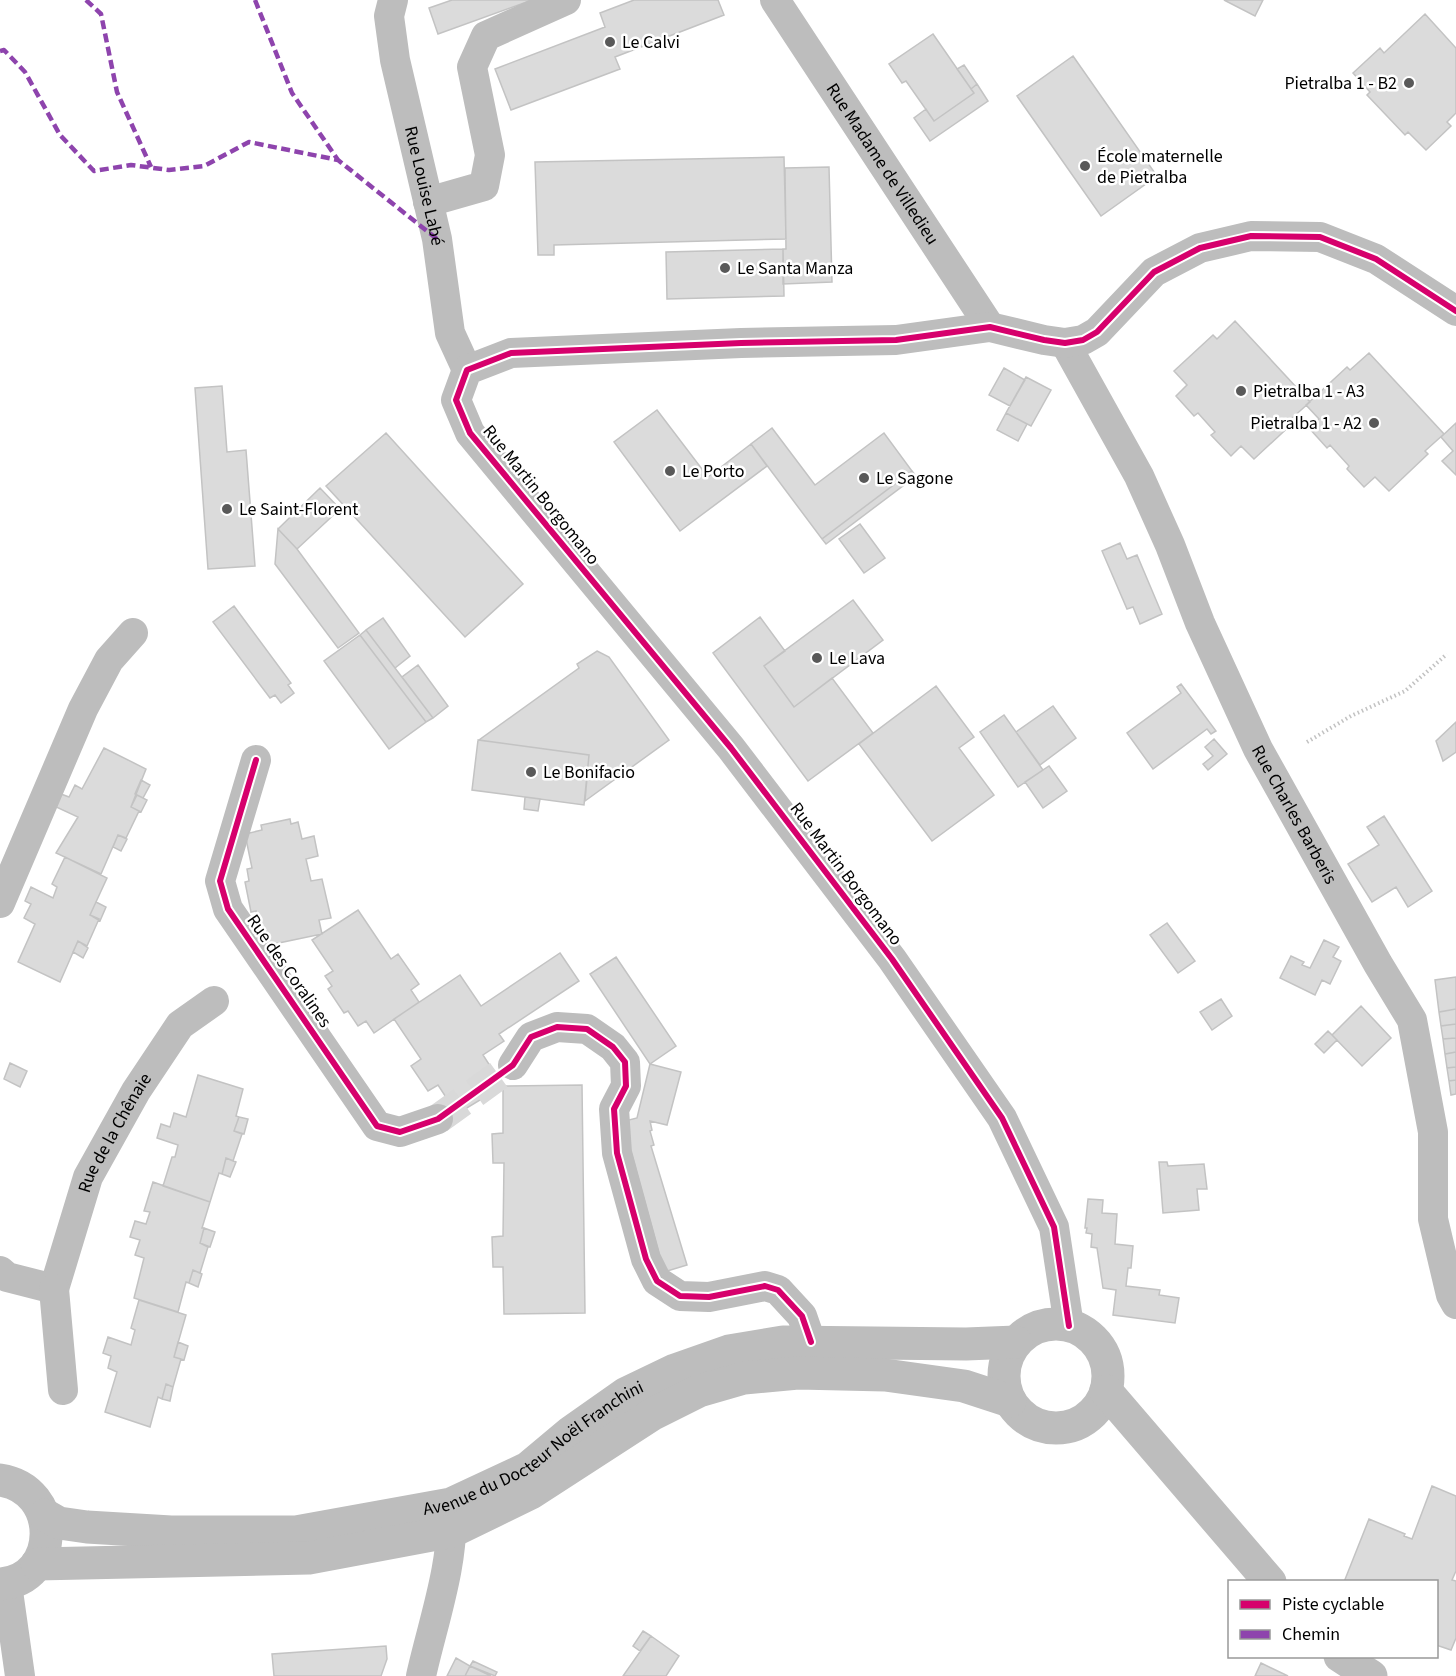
<svg xmlns="http://www.w3.org/2000/svg" width="1456" height="1676" font-family="'Source Sans 3',sans-serif">
	<rect width="100%" height="100%" fill="#fff"/>
	<path fill="#dbdbdb" stroke="#c3c3c3" stroke-width="1.5" d="M 452,0 L 532,0 L 438,34 L 429,8 Z
		M 634,0 L 718,0 L 724,15 L 615,57 L 620,69 L 511,110 L 495,69 L 605,27 L 600,13 Z
		M 1224,0 L 1263,0 L 1255,16 Z
		M 1425,14 L 1456,48 L 1456,113 L 1447,122 L 1451,126 L 1426,150 L 1408,132 L 1405,135 L 1367,95 L 1370,92 L 1353,73 L 1380,48 L 1384,53 Z
		M 933,34 L 974,93 L 934,121 L 906,81 L 902,83 L 889,64 Z
		M 1073,56 L 1157,176 L 1101,216 L 1017,96 Z
		M 964,65 L 977,84 L 971,89 L 957,69 Z
		M 977,84 L 988,101 L 930,141 L 914,118 L 926,109 L 934,121 L 974,93 L 971,89 Z
		M 784,157 L 786,239 L 554,245 L 554,255 L 538,255 L 535,162 Z
		M 829,167 L 832,282 L 783,284 L 783,249 L 786,249 L 785,168 Z
		M 783,249 L 784,296 L 667,299 L 666,252 Z
		M 1235,321 L 1310,402 L 1291,419 L 1294,422 L 1254,459 L 1241,446 L 1231,456 L 1211,435 L 1215,432 L 1198,413 L 1194,416 L 1176,396 L 1187,385 L 1174,371 L 1213,335 L 1217,339 Z
		M 1369,353 L 1444,434 L 1425,451 L 1428,454 L 1389,491 L 1375,477 L 1364,487 L 1347,469 L 1349,466 L 1330,445 L 1327,448 L 1309,428 L 1319,419 L 1306,405 L 1347,367 L 1350,370 Z
		M 1004,368 L 1025,380 L 1010,406 L 989,395 Z
		M 1026,377 L 1051,390 L 1031,426 L 1006,413 Z
		M 222,386 L 227,452 L 246,450 L 255,566 L 208,569 L 195,388 Z
		M 657,410 L 708,477 L 751,444 L 767,466 L 680,531 L 614,442 Z
		M 1006,413 L 1027,424 L 1018,441 L 997,430 Z
		M 1456,423 L 1456,475 L 1442,461 L 1453,451 L 1441,437 Z
		M 772,428 L 815,485 L 884,433 L 912,471 L 822,539 L 751,444 Z
		M 386,433 L 523,584 L 465,637 L 326,486 Z
		M 912,471 L 916,476 L 826,544 L 822,539 Z
		M 320,488 L 340,509 L 297,549 L 278,529 Z
		M 860,524 L 885,558 L 864,573 L 839,539 Z
		M 278,529 L 297,549 L 359,633 L 338,648 L 275,564 Z
		M 1120,543 L 1127,559 L 1137,555 L 1162,614 L 1140,624 L 1133,607 L 1127,609 L 1102,551 Z
		M 853,600 L 883,640 L 794,707 L 764,666 Z
		M 234,606 L 291,683 L 288,685 L 294,693 L 281,703 L 275,695 L 270,698 L 213,622 Z
		M 760,617 L 785,651 L 764,666 L 794,707 L 832,678 L 873,733 L 808,781 L 713,653 Z
		M 383,618 L 410,656 L 395,668 L 366,630 Z
		M 366,630 L 395,668 L 433,718 L 426,722 L 360,635 Z
		M 360,635 L 426,722 L 389,749 L 324,661 Z
		M 597,651 L 609,657 L 669,740 L 585,801 L 589,755 L 479,740 L 579,668 L 577,664 Z
		M 418,665 L 448,706 L 433,718 L 402,677 Z
		M 1181,684 L 1216,731 L 1211,734 L 1207,729 L 1153,769 L 1127,733 L 1181,693 L 1177,687 Z
		M 936,686 L 974,737 L 959,748 L 994,795 L 932,841 L 859,744 Z
		M 1053,706 L 1076,738 L 1040,765 L 1016,732 Z
		M 1004,715 L 1043,770 L 1018,787 L 980,732 Z
		M 1456,722 L 1456,752 L 1443,761 L 1436,741 Z
		M 1214,739 L 1227,754 L 1208,770 L 1203,764 L 1213,756 L 1205,747 Z
		M 478,740 L 589,755 L 584,805 L 472,790 Z
		M 104,748 L 146,769 L 131,807 L 139,811 L 126,838 L 118,835 L 101,874 L 56,853 L 78,817 L 54,806 L 61,794 L 69,797 L 75,785 L 82,789 Z
		M 1049,766 L 1067,791 L 1043,808 L 1025,782 Z
		M 141,780 L 150,785 L 143,798 L 135,794 Z
		M 137,795 L 147,800 L 141,812 L 131,807 Z
		M 525,797 L 540,799 L 538,811 L 524,809 Z
		M 1384,816 L 1432,891 L 1408,907 L 1396,887 L 1372,902 L 1348,864 L 1379,845 L 1367,827 Z
		M 290,819 L 291,824 L 298,822 L 302,839 L 314,836 L 318,856 L 306,859 L 311,881 L 322,879 L 331,918 L 319,920 L 322,934 L 269,945 L 266,929 L 260,930 L 256,911 L 251,912 L 245,882 L 249,881 L 247,869 L 252,868 L 245,834 L 262,830 L 261,825 Z
		M 118,835 L 127,839 L 121,851 L 113,847 Z
		M 65,857 L 107,878 L 90,915 L 99,919 L 87,946 L 78,941 L 60,982 L 18,962 L 35,924 L 24,918 L 31,904 L 25,901 L 31,887 L 53,898 L 57,887 L 52,884 Z
		M 96,902 L 106,907 L 100,921 L 90,915 Z
		M 358,910 L 391,959 L 398,954 L 419,984 L 411,990 L 419,1002 L 374,1033 L 366,1021 L 358,1026 L 348,1011 L 344,1013 L 328,989 L 332,986 L 325,976 L 333,971 L 312,940 Z
		M 1167,923 L 1195,961 L 1178,973 L 1150,935 Z
		M 1324,940 L 1339,947 L 1333,957 L 1341,961 L 1330,984 L 1322,980 L 1315,995 L 1280,978 L 1291,956 L 1304,962 L 1302,965 L 1310,968 Z
		M 78,941 L 88,948 L 83,958 L 73,952 Z
		M 560,953 L 579,981 L 499,1034 L 504,1041 L 483,1055 L 503,1086 L 457,1114 L 438,1085 L 428,1091 L 411,1066 L 421,1059 L 394,1019 L 460,975 L 481,1006 Z
		M 616,957 L 676,1046 L 650,1064 L 590,974 Z
		M 1456,977 L 1456,1009 L 1439,1012 L 1435,980 Z
		M 1221,999 L 1232,1016 L 1212,1030 L 1200,1012 Z
		M 1361,1006 L 1391,1038 L 1362,1066 L 1332,1035 Z
		M 1456,1009 L 1456,1024 L 1441,1026 L 1439,1012 Z
		M 1456,1024 L 1456,1038 L 1443,1039 L 1441,1026 Z
		M 1328,1031 L 1337,1040 L 1324,1053 L 1315,1044 Z
		M 1456,1038 L 1456,1052 L 1445,1054 L 1443,1039 Z
		M 1456,1052 L 1456,1067 L 1447,1068 L 1445,1054 Z
		M 10,1063 L 27,1071 L 20,1087 L 4,1079 Z
		M 650,1064 L 681,1072 L 667,1125 L 650,1121 L 652,1130 L 650,1131 L 654,1145 L 651,1146 L 687,1265 L 664,1272 L 627,1137 L 625,1121 L 637,1118 Z
		M 1456,1067 L 1456,1080 L 1449,1081 L 1447,1068 Z
		M 198,1075 L 243,1089 L 236,1116 L 239,1117 L 234,1131 L 242,1134 L 233,1161 L 226,1158 L 222,1174 L 219,1173 L 210,1202 L 163,1186 L 172,1157 L 175,1157 L 178,1145 L 157,1138 L 161,1124 L 170,1127 L 174,1113 L 186,1117 Z
		M 1456,1080 L 1456,1094 L 1451,1095 L 1449,1081 Z
		M 582,1085 L 585,1313 L 504,1314 L 503,1267 L 493,1267 L 492,1237 L 503,1236 L 504,1163 L 493,1163 L 492,1134 L 503,1133 L 503,1086 Z
		M 239,1117 L 248,1119 L 244,1134 L 234,1131 Z
		M 226,1158 L 236,1162 L 230,1177 L 222,1174 Z
		M 1159,1162 L 1167,1162 L 1168,1166 L 1204,1164 L 1207,1189 L 1197,1189 L 1199,1210 L 1163,1213 Z
		M 153,1182 L 210,1202 L 202,1228 L 204,1228 L 200,1243 L 208,1247 L 200,1273 L 193,1270 L 189,1283 L 186,1282 L 178,1312 L 134,1298 L 144,1258 L 135,1255 L 140,1240 L 130,1237 L 135,1221 L 146,1224 L 150,1212 L 144,1211 Z
		M 1088,1199 L 1103,1200 L 1102,1213 L 1117,1214 L 1115,1244 L 1133,1246 L 1131,1268 L 1128,1268 L 1126,1286 L 1160,1290 L 1159,1295 L 1179,1298 L 1175,1323 L 1113,1315 L 1116,1290 L 1103,1288 L 1097,1248 L 1091,1247 L 1092,1234 L 1086,1233 L 1087,1228 L 1085,1228 Z
		M 204,1228 L 215,1232 L 210,1247 L 200,1243 Z
		M 193,1270 L 202,1274 L 198,1287 L 189,1283 Z
		M 139,1300 L 186,1315 L 174,1357 L 181,1359 L 173,1387 L 166,1384 L 162,1399 L 158,1397 L 150,1427 L 105,1412 L 117,1372 L 108,1368 L 111,1356 L 103,1353 L 108,1337 L 131,1345 L 135,1330 L 131,1328 Z
		M 178,1342 L 188,1346 L 184,1360 L 174,1357 Z
		M 166,1384 L 173,1387 L 170,1401 L 162,1399 Z
		M 1432,1486 L 1456,1496 L 1456,1571 L 1452,1580 L 1456,1581 L 1456,1638 L 1451,1650 L 1436,1645 L 1436,1582 L 1344,1582 L 1369,1519 L 1405,1534 L 1404,1536 L 1412,1539 Z
		M 643,1631 L 651,1636 L 640,1651 L 633,1646 Z
		M 651,1636 L 679,1656 L 666,1676 L 623,1676 Z
		M 386,1646 L 387,1659 L 381,1676 L 274,1676 L 272,1654 Z
		M 456,1658 L 470,1666 L 465,1676 L 447,1676 Z
		M 473,1661 L 497,1672 L 495,1676 L 470,1666 Z
		M 1261,1663 L 1288,1676 L 1255,1676 Z
		M 470,1666 L 491,1676 L 465,1676 Z"/>
	<g fill="none" stroke-linecap="round" stroke-linejoin="round">
		<path stroke="#d9d9d9" stroke-width="30" stroke-dasharray="30 15" stroke-linecap="butt" d="M 438,1119 L 513,1065"/>
		<path stroke="#c2c2c2" stroke-width="4" stroke-dasharray="1.5 3" stroke-linecap="butt" d="M 1307,742 L 1351,716 L 1405,691 L 1447,654"/>
		<g stroke="#bdbdbd" stroke-width="30">
			<path id="s1" d="M 393,0 L 389,16 L 395,60 L 437,239 L 450,333 L 467,370"/>
			<path id="s2" d="M 775,0 L 990,327"/>
			<path d="M 428,202 L 484,186 L 490,155 L 472,67 L 486,36 L 566,0"/>
			<path id="s3" d="M 1065,343 L 1139,476 L 1170,545 L 1200,623 L 1258,749 L 1378,964 L 1412,1020 L 1433,1132 L 1433,1219 L 1451,1295 L 1456,1304"/>
			<path d="M 256,760 L 220,881 L 228,909 L 377,1126 L 400,1132 L 438,1119"/>
			<path d="M 0,903 L 83,709 L 109,660 L 133,633"/>
			<path d="M 513,1065 L 531,1037 L 557,1027 L 587,1029 L 613,1047 L 625,1062 L 626,1086 L 614,1109 L 617,1153 L 646,1259 L 657,1281 L 680,1296 L 709,1297 L 765,1286 L 778,1290 L 802,1316 L 811,1342"/>
			<path id="s4" d="M 0,1271 L 7,1277 L 54,1289 L 88,1177 L 136,1091 L 180,1025 L 214,1001"/>
			<path d="M 54,1289 L 63,1390"/>
			<path d="M 1069,1326 L 1054,1227 L 1002,1118 L 892,959 L 731,748 L 470,433 L 456,400 L 467,370 L 511,353 L 741,343 L 896,340 L 990,327 L 1044,340 L 1065,343 L 1083,340 L 1097,332 L 1154,272 L 1200,248 L 1251,236 L 1320,237 L 1376,259 L 1456,311"/>
			<path d="M 7,1584 L 20,1676"/>
			<path d="M 421,1676 C 433,1622 455,1562 451,1507"/>
		</g>
		<g stroke="#bdbdbd" stroke-width="33">
			<circle cx="1056" cy="1376" r="52"/>
			<path d="M 1106,1391 L 1270,1582"/>
			<path d="M 0,1480 C 62,1489 61,1580 0,1584"/>
			<path id="s5" d="M 45,1515 L 59,1523 L 87,1527 L 171,1532 L 296,1532 L 451,1504 L 528,1468 L 571,1432 L 625,1394 L 675,1370 L 729,1351 L 783,1342 L 966,1344 L 1016,1342"/>
			<path d="M 37,1564 L 309,1558 L 453,1531 L 531,1493 L 653,1414 L 699,1391 L 744,1378 L 798,1373 L 885,1375 L 964,1386 L 1010,1401"/>
			<path d="M 1340,1656 L 1371,1676"/>
		</g>
		<path stroke="#8e44ad" stroke-width="4.5" stroke-dasharray="9 4.5" stroke-linecap="butt" d="M 86,0 L 101,14 L 117,92 L 151,167
			M 255,0 L 292,93 L 338,160
			M 0,51 L 4,50 L 25,72 L 60,135 L 94,171 L 131,165 L 169,170 L 204,166 L 249,142 L 338,160 L 437,239"/>
		<defs>
			<path id="cycleway" d="M 256,760 L 220,881 L 228,909 L 377,1126 L 400,1132 L 438,1119 L 513,1065 L 531,1037 L 557,1027 L 587,1029 L 613,1047 L 625,1062 L 626,1086 L 614,1109 L 617,1153 L 646,1259 L 657,1281 L 680,1296 L 709,1297 L 765,1286 L 778,1290 L 802,1316 L 811,1342
				M 1069,1326 L 1054,1227 L 1002,1118 L 892,959 L 731,748 L 470,433 L 456,400 L 467,370 L 511,353 L 741,343 L 896,340 L 990,327 L 1044,340 L 1065,343 L 1083,340 L 1097,332 L 1154,272 L 1200,248 L 1251,236 L 1320,237 L 1376,259 L 1456,311"/>
		</defs>
		<use href="#cycleway" stroke="#fff" stroke-width="10"/>
		<use href="#cycleway" stroke="#d6006c" stroke-width="6"/>
	</g>
	<g fill="#595959" stroke="#fff" stroke-width="2">
		<circle cx="610" cy="42" r="6"/>
		<circle cx="1409" cy="83" r="6"/>
		<circle cx="1085" cy="166" r="6"/>
		<circle cx="725" cy="268" r="6"/>
		<circle cx="1241" cy="391" r="6"/>
		<circle cx="1374" cy="423" r="6"/>
		<circle cx="670" cy="471" r="6"/>
		<circle cx="864" cy="478" r="6"/>
		<circle cx="227" cy="509" r="6"/>
		<circle cx="817" cy="658" r="6"/>
		<circle cx="531" cy="772" r="6"/>
	</g>
	<g text-anchor="middle" dominant-baseline="central" stroke-width="5" stroke-linejoin="round" paint-order="stroke">
		<g font-size="18" fill="#000" stroke="#fff" text-anchor="start">
			<text x="622" y="42">Le Calvi</text>
			<text x="1397" y="83" text-anchor="end">Pietralba 1 - B2</text>
			<text x="1097" y="156">École maternelle<tspan x="1097" dy="21">de Pietralba</tspan></text>
			<text x="737" y="268">Le Santa Manza</text>
			<text x="1253" y="391">Pietralba 1 - A3</text>
			<text x="1362" y="423" text-anchor="end">Pietralba 1 - A2</text>
			<text x="682" y="471">Le Porto</text>
			<text x="876" y="478">Le Sagone</text>
			<text x="239" y="509">Le Saint-Florent</text>
			<text x="829" y="658">Le Lava</text>
			<text x="543" y="772">Le Bonifacio</text>
		</g>
		<g font-size="18" fill="#000" stroke="#fff">
			<text stroke="none"><textPath href="#s2" startOffset="196">Rue Madame de Villedieu</textPath></text>
			<text stroke="none"><textPath href="#s1" startOffset="190">Rue Louise Labé</textPath></text>
			<text transform="translate(541 495) rotate(51)">Rue Martin Borgomano</text>
			<text stroke="none"><textPath href="#s3" startOffset="525">Rue Charles Barberis</textPath></text>
			<text transform="translate(846 874) rotate(53)">Rue Martin Borgomano</text>
			<text transform="translate(289 971) rotate(55)">Rue des Coralines</text>
			<text stroke="none"><textPath href="#s4" startOffset="226">Rue de la Chênaie</textPath></text>
			<text stroke="none"><textPath href="#s5" startOffset="510">Avenue du Docteur Noël Franchini</textPath></text>
		</g>
	</g>
	<rect x="1228" y="1580" width="210" height="78" fill="#ffffff" stroke="#999999" stroke-width="1.5"/>
	<rect x="1240" y="1600" width="30" height="9" fill="#d6006c" stroke="#999999" stroke-width="1.5"/>
	<text x="1282" y="1610" font-size="18" fill="#000000">Piste cyclable</text>
	<rect x="1240" y="1630" width="30" height="9" fill="#8e44ad" stroke="#999999" stroke-width="1.5"/>
	<text x="1282" y="1640" font-size="18" fill="#000000">Chemin</text>
</svg>
